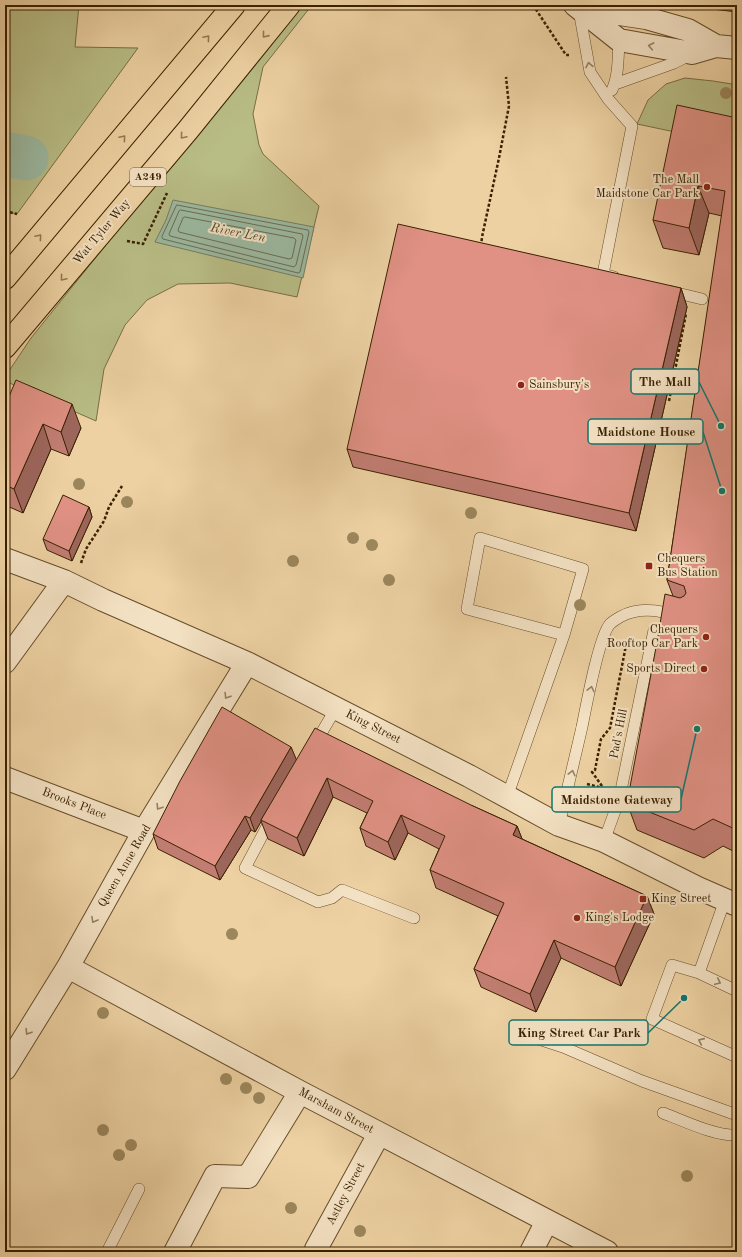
<svg xmlns="http://www.w3.org/2000/svg" width="742" height="1257" font-family="'Old Standard TT',serif">
	<rect width="100%" height="100%" fill="#edd1a2"/>
	<filter id="stains"><feTurbulence type="fractalNoise" baseFrequency=".005" numOctaves="4"/><feColorMatrix values="0 0 0 0 .2 0 0 0 0 .09 0 0 0 0 .02 0 0 0 .5 -.17"/></filter>
	<radialGradient id="worn" r=".72"><stop offset=".6" stop-color="#630" stop-opacity="0"/><stop offset="1" stop-color="#630" stop-opacity=".3"/></radialGradient>
	<path fill="#b8bc85" stroke="#796e43" d="M 5,5 L 79,5 L 75,47 L 138,48 L 17,214 L 5,211 Z
		M 299,5 L 312,5 L 263,67 L 253,114 L 259,145 L 263,154 L 319,206 L 297,297 L 230,283 L 178,284 L 147,300 L 125,325 L 104,369 L 96,421 L 5,381 L 5,377 L 31,338 Z
		M 685,78 L 713,81 L 732,84 L 737,92 L 737,145 L 637,124 L 648,100 L 666,84 Z"/>
	<path fill="#9bb8a0" stroke="#747c60" d="M 173,200 L 314,227 L 303,278 L 155,242 L 166,220 Z"/>
	<g fill="none" stroke-linecap="round" stroke-linejoin="round">
		<path stroke="#6a6c50" stroke-width="1" d="M 177,205 L 308,230 L 309,232 L 300,272 L 298,273 L 163,239 L 162,237 Z
			M 181,210 L 302,234 L 303,236 L 296,265 L 294,267 L 170,236 L 169,234 L 179,211 Z
			M 185,217 L 294,238 L 296,240 L 292,258 L 289,259 L 179,232 L 178,230 L 183,218 Z"/>
		<path stroke="#9bb8a0" stroke-width="45" d="M 5,154 L 26,158"/>
		<defs>
			<path id="service" d="M 579,10 L 590,72 L 608,99 L 632,126 L 603,274 L 614,277
				M 615,84 L 674,63 L 690,55
				M 612,90 C 619,75 618,56 619,40
				M 669,291 L 702,299
				M 315,744 L 336,708
				M 507,797 L 564,635 L 583,569 L 480,538 L 467,609 L 564,635
				M 272,817 L 245,868 L 318,902 L 332,898 L 342,890 L 414,918
				M 559,825 L 582,727
				M 604,841 L 619,800 L 654,630
				M 699,973 L 725,900
				M 737,991 L 699,973 L 672,965 L 652,1019 L 737,1057
				M 520,1033 L 563,1047 L 642,1081 L 737,1115
				M 663,1113 C 682,1120 717,1137 737,1135
				M 107,1252 L 139,1189"/>
			<path id="minor" d="M 575,5 L 619,40 L 692,53 L 716,46 L 737,48
				M 580,8 L 646,18 L 688,30 L 716,46
				M 5,559 L 64,581 L 103,600 L 247,663 L 469,776 L 559,825 L 604,841 L 698,888 L 737,905
				M 5,662 L 64,581
				M 5,778 L 144,831
				M 68,967 L 300,1092 L 607,1252
				M 5,1069 L 68,967 L 144,831 L 247,663
				M 175,1252 L 215,1176 L 248,1177 L 300,1092
				M 320,1252 L 316,1249 L 379,1134
				M 531,1252 L 547,1221"/>
			<path id="trunk" d="M 5,278 L 234,5
				M 5,347 L 188,130 L 289,5"/>
		</defs>
		<use href="#service" stroke="#674d29" stroke-width="12"/>
		<use href="#minor" stroke="#674d29" stroke-width="24"/>
		<use href="#trunk" stroke="#3a2101" stroke-width="24"/>
		<path stroke="#3a2101" stroke-width="2.5" stroke-dasharray="3 2" stroke-linecap="butt" d="M 533,5 L 566,55 L 569,55
			M 5,211 L 17,214
			M 127,241 L 143,244 L 167,193
			M 481,246 L 482,237 L 499,158 L 509,106 L 506,77
			M 669,401 L 686,314
			M 81,563 L 86,549 L 104,521 L 109,507 L 122,486
			M 587,784 L 603,788
			M 602,786 L 592,772 L 595,770 L 601,739 L 610,728 L 627,640"/>
		<use href="#service" stroke="#f3e1c3" stroke-width="11"/>
		<use href="#minor" stroke="#f3e1c3" stroke-width="22"/>
		<use href="#trunk" stroke="#edd1a2" stroke-width="22"/>
		<defs>
			<path id="service-bridge" d="M 582,727 C 586,707 599,636 610,624 C 613,621 617,619 620,617 C 639,607 657,610 676,615"/>
		</defs>
		<use href="#service-bridge" stroke="#674d29" stroke-width="12" stroke-linecap="butt"/>
		<use href="#service-bridge" stroke="#f3e1c3" stroke-width="11"/>
	</g>
	<g fill="#9c865c">
		<circle cx="726" cy="93" r="6"/>
		<circle cx="79" cy="484" r="6"/>
		<circle cx="127" cy="502" r="6"/>
		<circle cx="471" cy="513" r="6"/>
		<circle cx="353" cy="538" r="6"/>
		<circle cx="372" cy="545" r="6"/>
		<circle cx="293" cy="561" r="6"/>
		<circle cx="389" cy="580" r="6"/>
		<circle cx="580" cy="605" r="6"/>
		<circle cx="232" cy="934" r="6"/>
		<circle cx="103" cy="1013" r="6"/>
		<circle cx="226" cy="1079" r="6"/>
		<circle cx="246" cy="1088" r="6"/>
		<circle cx="259" cy="1098" r="6"/>
		<circle cx="103" cy="1130" r="6"/>
		<circle cx="131" cy="1145" r="6"/>
		<circle cx="119" cy="1155" r="6"/>
		<circle cx="687" cy="1176" r="6"/>
		<circle cx="291" cy="1208" r="6"/>
		<circle cx="360" cy="1231" r="6"/>
	</g>
	<path fill="#c17d72" stroke="#3a2101" d="M 682,5 L 737,5 L 737,12 L 688,6 Z
		M 737,118 L 737,853 L 723,846 L 704,858 L 637,830 L 627,803 L 673,596 L 667,580 L 722,216 L 709,213 L 699,255 L 663,248 L 653,220 Z
		M 681,288 L 687,307 L 636,531 L 353,467 L 347,449 Z
		M 5,406 L 81,428 L 69,456 L 51,449 L 23,513 L 5,505 Z
		M 89,507 L 92,517 L 72,561 L 47,550 L 43,539 Z
		M 291,747 L 296,760 L 473,806 L 517,826 L 522,839 L 647,896 L 654,914 L 621,986 L 561,958 L 536,1012 L 481,987 L 474,969 L 498,916 L 436,888 L 430,870 L 439,849 L 408,833 L 395,860 L 366,846 L 360,828 L 367,813 L 333,797 L 304,856 L 268,839 L 261,821 L 255,832 L 251,830 L 220,880 L 158,849 L 153,834 Z"/>
	<path fill="#9d665c" stroke="#3a2101" d="M 698,186 L 709,213 L 699,255 L 689,228 Z
		M 681,288 L 687,307 L 636,531 L 629,513 Z
		M 72,404 L 81,428 L 69,456 L 61,432 Z
		M 43,424 L 51,449 L 23,513 L 14,489 Z
		M 89,507 L 92,517 L 72,561 L 69,551 Z
		M 291,747 L 297,761 L 261,820 L 261,822 L 255,832 L 250,818 Z
		M 327,778 L 333,797 L 304,856 L 297,838 Z
		M 401,815 L 408,833 L 395,860 L 388,842 Z
		M 245,816 L 251,830 L 220,880 L 215,866 Z
		M 517,826 L 524,844 L 513,835 Z
		M 647,896 L 654,914 L 621,986 L 615,967 Z
		M 554,940 L 561,958 L 536,1012 L 530,994 Z"/>
	<path fill="#e09184" stroke="#3a2101" d="M 677,105 L 737,118 L 737,830 L 713,819 L 694,830 L 627,803 L 657,642 L 665,594 L 680,598 L 684,596 L 686,593 L 684,586 L 667,580 L 725,191 L 698,186 L 689,228 L 653,220 Z
		M 398,224 L 681,288 L 629,513 L 347,449 Z
		M 16,380 L 72,404 L 61,432 L 43,424 L 14,489 L 5,485 L 5,406 Z
		M 63,495 L 89,507 L 69,551 L 43,539 Z
		M 222,707 L 291,747 L 250,818 L 245,816 L 215,866 L 153,834 L 180,781 Z
		M 315,728 L 473,806 L 517,826 L 513,835 L 647,896 L 615,967 L 554,940 L 530,994 L 474,969 L 504,903 L 430,870 L 445,836 L 401,815 L 388,842 L 360,828 L 373,801 L 327,778 L 297,838 L 261,820 Z"/>
	<defs><path id="oneway-chevron" d="M-2-3.5L2.5 0L-2 3.5" fill="none" stroke-width="1.6" stroke-linecap="round" stroke-linejoin="round"/></defs>
	<g stroke="#947952">
		<use href="#oneway-chevron" transform="translate(265 35) rotate(129)"/>
		<use href="#oneway-chevron" transform="translate(207 38) rotate(-50)"/>
		<use href="#oneway-chevron" transform="translate(183 136) rotate(130)"/>
		<use href="#oneway-chevron" transform="translate(123 138) rotate(-50)"/>
		<use href="#oneway-chevron" transform="translate(39 237) rotate(-50)"/>
		<use href="#oneway-chevron" transform="translate(63 278) rotate(130)"/>
	</g>
	<g stroke="#968162">
		<use href="#oneway-chevron" transform="translate(651 46) rotate(-169)"/>
		<use href="#oneway-chevron" transform="translate(589 65) rotate(-101)"/>
		<use href="#oneway-chevron" transform="translate(591 689) rotate(-77)"/>
		<use href="#oneway-chevron" transform="translate(227 696) rotate(122)"/>
		<use href="#oneway-chevron" transform="translate(572 773) rotate(-76)"/>
		<use href="#oneway-chevron" transform="translate(159 807) rotate(122)"/>
		<use href="#oneway-chevron" transform="translate(94 920) rotate(119)"/>
		<use href="#oneway-chevron" transform="translate(718 982) rotate(25)"/>
		<use href="#oneway-chevron" transform="translate(28 1032) rotate(122)"/>
		<use href="#oneway-chevron" transform="translate(701 1041) rotate(-156)"/>
	</g>
	<g fill="#8f2418" stroke="#f3e1c3" stroke-width="1.5">
		<circle cx="707" cy="187" r="4"/>
		<circle cx="521" cy="385" r="4"/>
		<rect x="645" y="562" width="8" height="8" rx="2"/>
		<circle cx="706" cy="637" r="4"/>
		<circle cx="704" cy="669" r="4"/>
		<rect x="639" y="895" width="8" height="8" rx="2"/>
		<circle cx="577" cy="918" r="4"/>
	</g>
	<g text-anchor="middle" dominant-baseline="central" stroke-width="4" stroke-linejoin="round" paint-order="stroke">
		<rect fill="#f3e1c3" stroke="#725b3b" stroke-width="1" x="130" y="168" width="36" height="18" rx="3"/>
		<g font-size="11" font-weight="bold" fill="#3a2101">
			<text x="148" y="177">A249</text>
		</g>
		<g font-size="12" fill="#3a2101" stroke="#f3e1c3" text-anchor="start">
			<text x="699" y="180" text-anchor="end">The Mall<tspan x="699" dy="14">Maidstone Car Park</tspan></text>
			<text x="529" y="385">Sainsbury's</text>
			<text x="657" y="559">Chequers<tspan x="657" dy="14">Bus Station</tspan></text>
			<text x="698" y="630" text-anchor="end">Chequers<tspan x="698" dy="14">Rooftop Car Park</tspan></text>
			<text x="696" y="669" text-anchor="end">Sports Direct</text>
			<text x="651" y="899">King Street</text>
			<text x="585" y="918">King's Lodge</text>
		</g>
		<g font-size="12" fill="#3a2101" stroke="#f3e1c3">
			<text transform="translate(102 232) rotate(-50)">Wat Tyler Way</text>
			<text transform="translate(373 727) rotate(27)">King Street</text>
			<text transform="translate(619 734) rotate(-79)">Pad's Hill</text>
			<text transform="translate(74 804) rotate(21)">Brooks Place</text>
			<text transform="translate(125 866) rotate(-60)">Queen Anne Road</text>
			<text transform="translate(336 1111) rotate(28)">Marsham Street</text>
			<text transform="translate(346 1194) rotate(-62)">Astley Street</text>
		</g>
		<g font-size="13" font-style="italic" fill="#524729" stroke="#f3e1c3">
			<text transform="translate(238 233) rotate(11)">River Len</text>
		</g>
	</g>
	<path fill="none" stroke="#0f766e" stroke-width="1.5" d="M721 426L699 382M722 491L703 432M697 729L681 799M684 998L648 1033"/>
	<g fill="#0f766e" stroke="#f3e1c3" stroke-width="1.5">
		<circle cx="721" cy="426" r="4"/>
		<circle cx="722" cy="491" r="4"/>
		<circle cx="697" cy="729" r="4"/>
		<circle cx="684" cy="998" r="4"/>
	</g>
	<g fill="#f3e1c3" stroke="#0f766e" stroke-width="1.5">
		<rect x="631" y="369" width="68" height="25" rx="4"/>
		<rect x="588" y="419" width="115" height="25" rx="4"/>
		<rect x="552" y="787" width="129" height="25" rx="4"/>
		<rect x="509" y="1020" width="139" height="25" rx="4"/>
	</g>
	<g font-size="13" text-anchor="middle" font-weight="bold" fill="#3a2101">
		<text x="665" y="386">The Mall</text>
		<text x="646" y="436">Maidstone House</text>
		<text x="617" y="804">Maidstone Gateway</text>
		<text x="579" y="1037">King Street Car Park</text>
	</g>
	<rect width="742" height="1257" fill="none" stroke="#edd1a2" stroke-width="20"/>
	<rect x="6" y="6" width="730" height="1245" fill="none" stroke="#3a2101" stroke-width="2"/>
	<rect x="10" y="10" width="722" height="1237" fill="none" stroke="#3a2101"/>
	<rect width="100%" height="100%" filter="url(#stains)"/>
	<rect width="100%" height="100%" fill="url(#worn)"/>
</svg>
